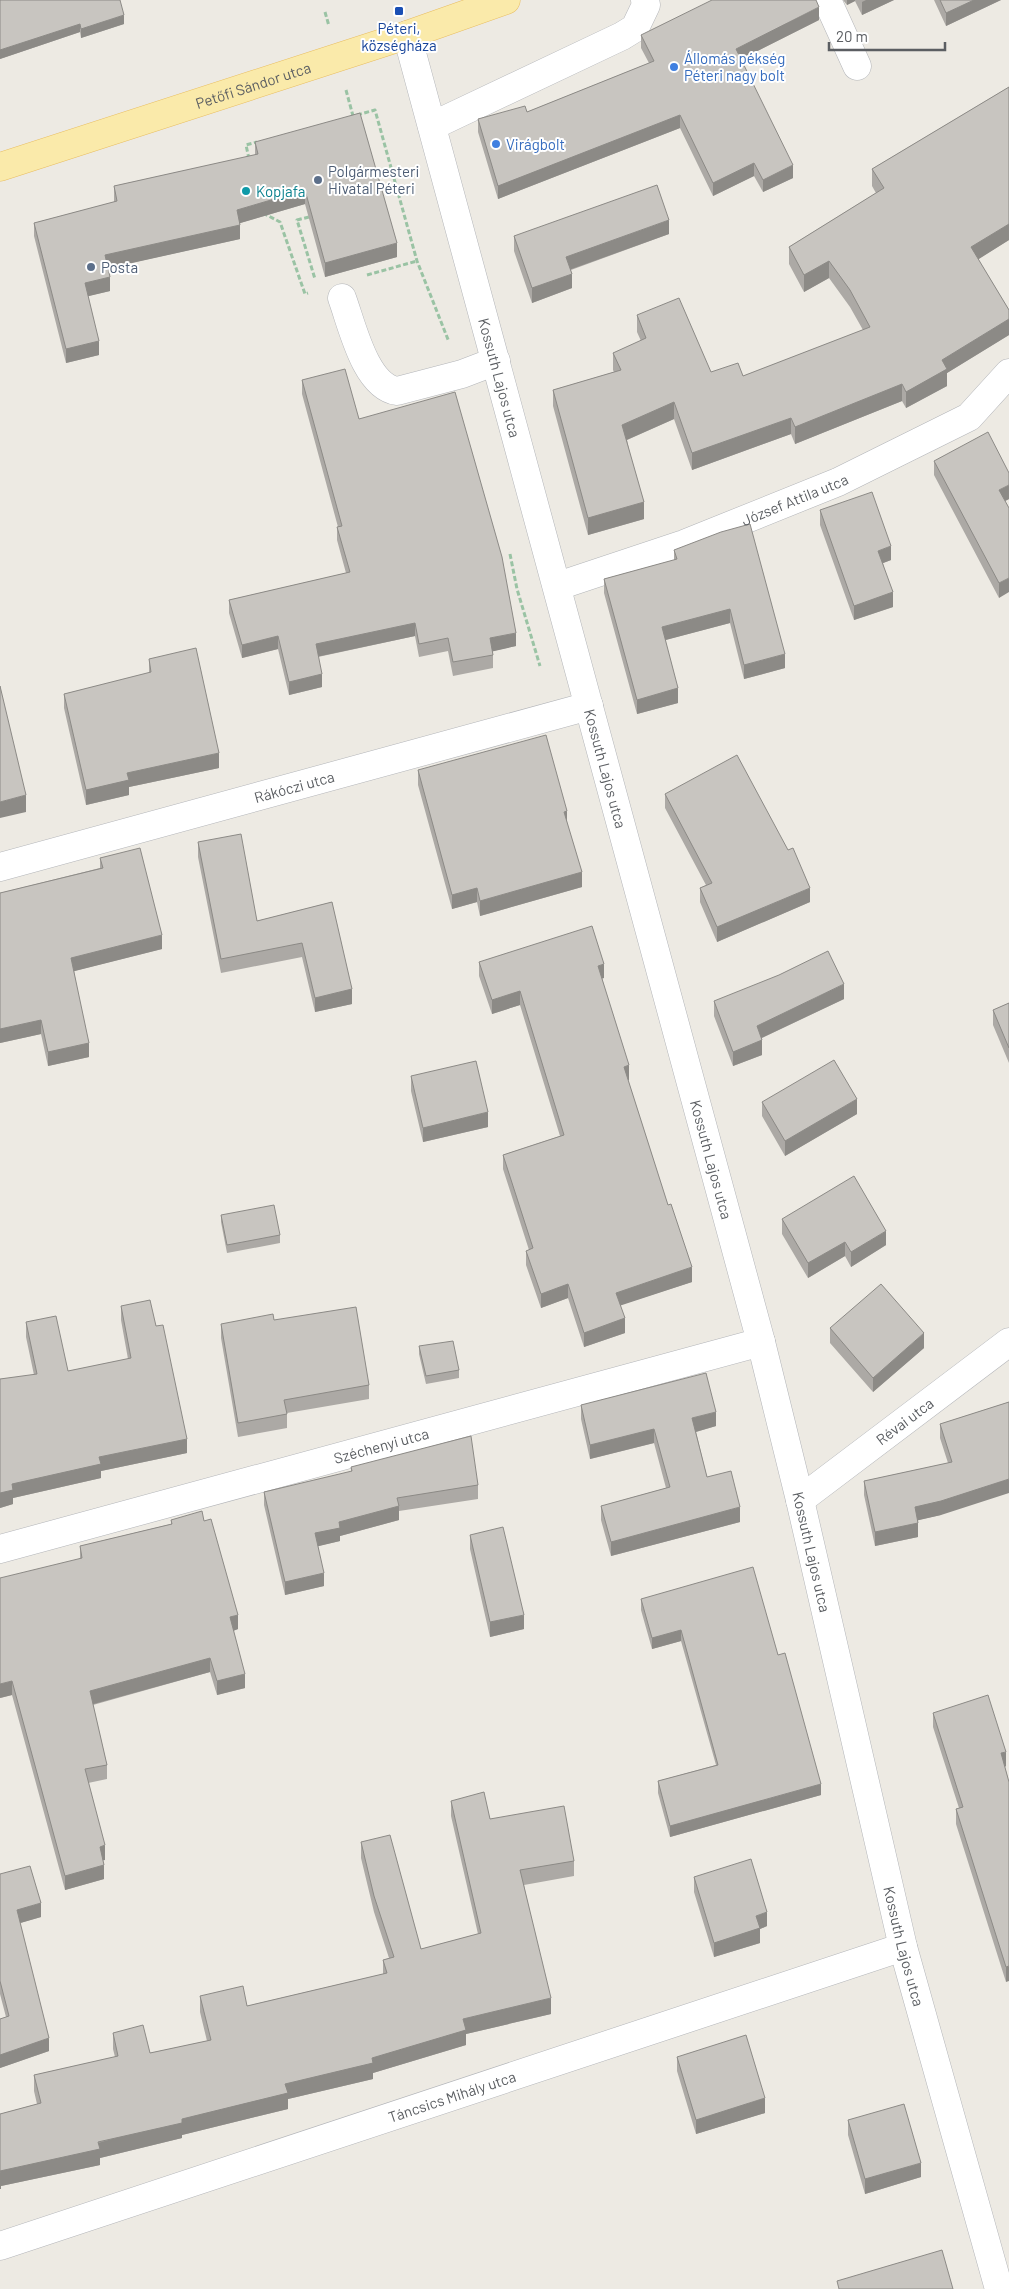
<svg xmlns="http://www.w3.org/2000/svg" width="1009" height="2289" font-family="Barlow,sans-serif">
	<rect width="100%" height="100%" fill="#edeae3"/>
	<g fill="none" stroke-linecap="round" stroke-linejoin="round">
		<defs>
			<g id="minor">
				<path d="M 827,0 L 857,66"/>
				<path id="s1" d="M 407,35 L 761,1342 L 800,1500 L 903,1947 L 999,2289"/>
				<path d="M 432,126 L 622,36 L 635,28 L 646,5 L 645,0"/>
				<path d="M 342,298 C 352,325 365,386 397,391 L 462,374 L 496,361"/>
				<path id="s2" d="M 558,586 L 684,544 L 838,482 L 969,417 L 1009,373"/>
				<path id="s3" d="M 0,867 L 589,706"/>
				<path id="s4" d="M 800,1500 L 1009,1342"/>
				<path id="s5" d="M 0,1549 L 761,1342"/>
				<path id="s6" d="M 0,2246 L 903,1947"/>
			</g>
			<g id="major">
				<path id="s7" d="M 0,167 L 407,35 L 506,0"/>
			</g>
		</defs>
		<use href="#minor" stroke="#b3b5b9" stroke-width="29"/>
		<use href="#major" stroke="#e8bd60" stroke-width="29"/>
		<path stroke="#9ac3a4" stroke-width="3" stroke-dasharray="5 2.5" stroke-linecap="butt" d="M 325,12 L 329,26
			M 346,90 L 353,116
			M 357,115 L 375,110 L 417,261 L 449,342
			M 249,159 L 246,145 L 257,142
			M 263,213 L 280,222 L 305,294 L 308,293
			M 309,217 L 297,220 L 315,279
			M 367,275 L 417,261
			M 510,554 L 517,589 L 540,666"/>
		<use href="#minor" stroke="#fff" stroke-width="28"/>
		<use href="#major" stroke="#faeaaa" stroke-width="28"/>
	</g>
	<path fill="#aca9a5" d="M 0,0 L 124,24 L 81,38 L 80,32 L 0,59 Z
		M 843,0 L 894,0 L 862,15 L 855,1 L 847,5 Z
		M 934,0 L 1001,0 L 946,26 Z
		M 819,20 L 741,59 L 793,178 L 763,192 L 754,176 L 713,196 L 680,128 L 498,199 L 478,132 L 478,119 L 527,112 L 649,63 L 641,48 L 641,35 Z
		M 1009,87 L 1009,240 L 978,259 L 1009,310 L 1009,335 L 947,373 L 947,386 L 906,408 L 902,401 L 795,444 L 791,434 L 692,470 L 674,419 L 627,440 L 644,519 L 588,535 L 553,406 L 553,390 L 614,372 L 613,370 L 613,353 L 641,341 L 637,332 L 637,315 L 711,372 L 743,376 L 863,330 L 850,307 L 829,278 L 804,292 L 789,264 L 789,247 L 876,193 L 872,186 L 872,169 Z
		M 255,142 L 397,257 L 325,277 L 305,204 L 240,223 L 240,239 L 108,268 L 110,291 L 88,296 L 99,355 L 66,363 L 34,236 L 34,223 L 114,202 L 114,186 L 255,155 Z
		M 669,234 L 571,270 L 572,288 L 532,303 L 514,251 L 514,236 Z
		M 302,380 L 359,419 L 516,646 L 493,651 L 493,668 L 453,676 L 448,651 L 419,657 L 415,636 L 318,657 L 322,687 L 289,695 L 278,649 L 242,658 L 229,613 L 229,600 L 346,573 L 337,540 L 337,527 L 338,527 L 302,394 Z
		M 934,461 L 1009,499 L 1005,501 L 999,598 L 934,475 Z
		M 820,510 L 891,560 L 883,563 L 893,607 L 854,620 L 820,525 Z
		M 674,550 L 785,668 L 744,679 L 730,623 L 665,640 L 678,703 L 637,714 L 604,593 L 604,579 L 674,560 Z
		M 149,659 L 219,768 L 129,787 L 129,795 L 86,805 L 64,708 L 64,694 L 149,673 Z
		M 418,770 L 567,822 L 582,887 L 480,916 L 477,902 L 452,909 L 418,785 Z
		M 665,794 L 810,902 L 717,942 L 700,902 L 700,888 L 706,885 L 665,808 Z
		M 198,842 L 257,921 L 332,902 L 352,1004 L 315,1012 L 302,957 L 221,973 L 198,857 Z
		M 100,858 L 162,949 L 74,971 L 89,1057 L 48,1066 L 41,1034 L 0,1043 L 0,893 L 100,868 Z
		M 479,962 L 604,978 L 602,978 L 629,1080 L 628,1080 L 692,1282 L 620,1305 L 625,1333 L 584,1347 L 568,1298 L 541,1308 L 526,1265 L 526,1251 L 529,1250 L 503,1169 L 503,1155 L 560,1136 L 520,1005 L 492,1014 L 479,976 Z
		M 844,999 L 762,1038 L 762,1055 L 733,1066 L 714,1016 L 714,1001 Z
		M 1009,1003 L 1009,1063 L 993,1025 L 993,1010 Z
		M 411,1076 L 488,1127 L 423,1142 L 411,1091 Z
		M 762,1102 L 857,1114 L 785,1156 L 762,1116 Z
		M 221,1215 L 280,1235 L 280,1243 L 227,1253 L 221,1222 Z
		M 782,1219 L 886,1245 L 851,1267 L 845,1256 L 808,1278 L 782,1234 Z
		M 121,1306 L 156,1326 L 187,1453 L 101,1471 L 101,1478 L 13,1498 L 13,1504 L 0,1508 L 0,1379 L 34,1375 L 26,1337 L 26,1322 L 68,1371 L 128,1359 L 121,1320 Z
		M 274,1320 L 369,1385 L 369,1399 L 287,1413 L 287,1428 L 238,1437 L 221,1338 L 221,1324 Z
		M 830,1328 L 924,1348 L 873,1392 L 830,1343 Z
		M 419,1346 L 459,1370 L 459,1378 L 426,1384 L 419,1354 Z
		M 1009,1402 L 941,1515 L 918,1520 L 918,1537 L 875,1546 L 864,1495 L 864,1481 L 948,1463 L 940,1438 L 940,1424 Z
		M 581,1405 L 716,1426 L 696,1432 L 707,1477 L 740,1522 L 611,1556 L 601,1520 L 601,1506 L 666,1488 L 654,1443 L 590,1459 L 581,1419 Z
		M 351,1467 L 478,1485 L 478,1499 L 399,1511 L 399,1520 L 340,1536 L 340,1541 L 318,1546 L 324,1586 L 285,1595 L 264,1505 L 264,1492 L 351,1472 Z
		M 171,1520 L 204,1521 L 238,1629 L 233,1631 L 245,1688 L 217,1695 L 210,1672 L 93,1705 L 107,1765 L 107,1779 L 88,1783 L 105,1860 L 103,1860 L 104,1879 L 65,1890 L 12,1695 L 0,1698 L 80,1558 L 80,1546 L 171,1524 Z
		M 470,1535 L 524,1629 L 490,1637 L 470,1549 Z
		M 641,1599 L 778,1655 L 821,1795 L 670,1837 L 658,1793 L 658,1781 L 716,1765 L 681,1641 L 652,1649 L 641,1610 Z
		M 933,1713 L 1006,1766 L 1005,1767 L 1009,1782 L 1006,1982 L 956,1824 L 956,1809 L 959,1808 L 933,1727 Z
		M 451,1801 L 490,1819 L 574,1861 L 574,1876 L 524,1885 L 551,2014 L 466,2034 L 466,2045 L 373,2073 L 373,2079 L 288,2099 L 288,2109 L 182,2135 L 182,2138 L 100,2158 L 100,2165 L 1,2186 L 1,2189 L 0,2189 L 0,2114 L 37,2104 L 34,2091 L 34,2075 L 115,2057 L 113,2049 L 113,2033 L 150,2053 L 207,2041 L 200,2012 L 200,1996 L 247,2006 L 383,1974 L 383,1960 L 389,1958 L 374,1912 L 361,1858 L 361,1842 L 421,1949 L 478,1934 L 451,1816 Z
		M 0,1874 L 41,1917 L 20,1923 L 49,2051 L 0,2068 L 0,2019 L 6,2017 L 0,1994 Z
		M 694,1877 L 767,1926 L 760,1929 L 760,1943 L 714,1957 L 694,1892 Z
		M 677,2057 L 765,2113 L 696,2134 L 677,2071 Z
		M 848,2120 L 921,2177 L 865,2194 L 848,2135 Z"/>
	<path fill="#8c8a86" d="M 847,0 L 855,0 L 855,1 L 847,5 Z
		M 866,0 L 894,0 L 862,15 L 862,2 Z
		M 974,0 L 1001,0 L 946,26 L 946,13 Z
		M 819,7 L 819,20 L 736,62 L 736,49 Z
		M 124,15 L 124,24 L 81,38 L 81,29 Z
		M 80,24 L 80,32 L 0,59 L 0,50 Z
		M 680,115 L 680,128 L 498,199 L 498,186 Z
		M 754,163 L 754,176 L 713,196 L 713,183 Z
		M 793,165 L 793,178 L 763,192 L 763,180 Z
		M 305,190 L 305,204 L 237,224 L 237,210 Z
		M 669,220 L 669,234 L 566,271 L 566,257 Z
		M 1009,224 L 1009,240 L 971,264 L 971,247 Z
		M 240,225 L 240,239 L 105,269 L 105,255 Z
		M 397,243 L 397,257 L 325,277 L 325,263 Z
		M 829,261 L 829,278 L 804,292 L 804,275 Z
		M 572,274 L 572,288 L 532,303 L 532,288 Z
		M 110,277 L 110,291 L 85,297 L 85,283 Z
		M 1009,319 L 1009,335 L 947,373 L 947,386 L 906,408 L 906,392 L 942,360 Z
		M 99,341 L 99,355 L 66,363 L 66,349 Z
		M 902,384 L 902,401 L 795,444 L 795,427 Z
		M 674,402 L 674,419 L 622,442 L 622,425 Z
		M 791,418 L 791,434 L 692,470 L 692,453 Z
		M 1009,485 L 1009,499 L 999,504 L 999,490 Z
		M 644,502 L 644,519 L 588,535 L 588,518 Z
		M 891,546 L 891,560 L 878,565 L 878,551 Z
		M 1009,578 L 1009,592 L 999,598 L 999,583 Z
		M 893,592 L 893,607 L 854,620 L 854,606 Z
		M 730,609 L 730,623 L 662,641 L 662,627 Z
		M 415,623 L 415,636 L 316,657 L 316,644 Z
		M 516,633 L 516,646 L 490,652 L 490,638 Z
		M 278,636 L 278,649 L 242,658 L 242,645 Z
		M 785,654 L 785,668 L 744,679 L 744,665 Z
		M 322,674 L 322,687 L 289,695 L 289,682 Z
		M 678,688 L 678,703 L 637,714 L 637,700 Z
		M 219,753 L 219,768 L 129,787 L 129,795 L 86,805 L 86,790 L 127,773 Z
		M 26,795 L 26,812 L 0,818 L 0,802 Z
		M 567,811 L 567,826 L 564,812 Z
		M 582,872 L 582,887 L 480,916 L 480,901 Z
		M 477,888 L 477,902 L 452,909 L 452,895 Z
		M 810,888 L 810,902 L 717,942 L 717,927 Z
		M 162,935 L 162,949 L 71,972 L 71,958 Z
		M 604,964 L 604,978 L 598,980 L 598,966 Z
		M 844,984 L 844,999 L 757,1040 L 757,1026 Z
		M 352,989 L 352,1004 L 315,1012 L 315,998 Z
		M 520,991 L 520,1005 L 492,1014 L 492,1000 Z
		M 41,1020 L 41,1034 L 0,1043 L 0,1029 Z
		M 762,1040 L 762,1055 L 733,1066 L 733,1052 Z
		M 89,1043 L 89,1057 L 48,1066 L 48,1052 Z
		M 629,1065 L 629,1080 L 624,1081 L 624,1067 Z
		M 857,1099 L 857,1114 L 785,1156 L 785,1141 Z
		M 488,1112 L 488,1127 L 423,1142 L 423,1128 Z
		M 886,1231 L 886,1245 L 851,1267 L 851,1252 Z
		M 845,1242 L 845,1256 L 808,1278 L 808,1263 Z
		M 692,1267 L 692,1282 L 616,1307 L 616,1293 Z
		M 568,1284 L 568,1298 L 541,1308 L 541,1294 Z
		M 625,1318 L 625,1333 L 584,1347 L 584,1333 Z
		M 924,1333 L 924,1348 L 873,1392 L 873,1378 Z
		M 716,1412 L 716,1426 L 692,1433 L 692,1418 Z
		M 654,1429 L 654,1443 L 590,1459 L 590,1445 Z
		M 187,1439 L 187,1453 L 101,1471 L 101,1478 L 13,1498 L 13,1504 L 0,1508 L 0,1493 L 12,1484 L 99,1457 Z
		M 1009,1479 L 1009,1493 L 941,1515 L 915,1521 L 915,1507 Z
		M 399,1506 L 399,1520 L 340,1536 L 340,1541 L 315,1547 L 315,1533 L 339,1522 Z
		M 740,1507 L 740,1522 L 611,1556 L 611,1542 Z
		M 918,1523 L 918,1537 L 875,1546 L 875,1532 Z
		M 324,1573 L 324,1586 L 285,1595 L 285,1582 Z
		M 238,1615 L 238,1629 L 230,1632 L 230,1617 Z
		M 524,1615 L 524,1629 L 490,1637 L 490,1622 Z
		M 681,1630 L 681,1641 L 652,1649 L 652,1638 Z
		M 210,1658 L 210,1672 L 90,1705 L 90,1691 Z
		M 245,1674 L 245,1688 L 217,1695 L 217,1681 Z
		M 12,1681 L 12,1695 L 0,1698 L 0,1684 Z
		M 1006,1752 L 1006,1766 L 1001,1768 L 1001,1753 Z
		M 821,1784 L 821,1795 L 670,1837 L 670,1826 Z
		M 105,1845 L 105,1860 L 100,1861 L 100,1847 Z
		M 104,1865 L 104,1879 L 65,1890 L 65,1876 Z
		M 41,1903 L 41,1917 L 17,1924 L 17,1910 Z
		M 767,1912 L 767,1926 L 760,1929 L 760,1943 L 714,1957 L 714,1943 L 756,1916 Z
		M 1009,1966 L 1009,1981 L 1006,1982 L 1006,1967 Z
		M 551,1998 L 551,2014 L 466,2034 L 466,2045 L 373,2073 L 373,2079 L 288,2099 L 288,2109 L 182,2135 L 182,2138 L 100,2158 L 100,2165 L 1,2186 L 1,2189 L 0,2189 L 0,2171 L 182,2119 L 285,2084 L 372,2058 L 463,2019 Z
		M 49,2038 L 49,2051 L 0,2068 L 0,2055 Z
		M 765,2098 L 765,2113 L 696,2134 L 696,2120 Z
		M 921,2163 L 921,2177 L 865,2194 L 865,2179 Z"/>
	<path fill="#c8c5c0" stroke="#8c8a86" d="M 0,0 L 120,0 L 124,15 L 81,29 L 80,24 L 0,50 Z
		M 712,0 L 816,0 L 819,7 L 736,49 L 793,165 L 763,180 L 754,163 L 713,183 L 680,115 L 498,186 L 478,119 L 525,106 L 527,112 L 654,61 L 641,35 Z
		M 940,0 L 974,0 L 946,13 Z
		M 1009,87 L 1009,224 L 971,247 L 1009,310 L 1009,319 L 942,360 L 947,369 L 906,392 L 902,384 L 795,427 L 791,418 L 692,453 L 674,402 L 622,425 L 644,502 L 588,518 L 553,390 L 621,370 L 613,353 L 646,338 L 637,315 L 679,298 L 711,372 L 738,363 L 743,376 L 870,327 L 850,290 L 829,261 L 804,275 L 789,247 L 884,188 L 872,169 Z
		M 360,113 L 397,243 L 325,263 L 305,190 L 237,210 L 240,225 L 105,255 L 110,277 L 85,283 L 99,341 L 66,349 L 34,223 L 117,201 L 114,186 L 258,154 L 255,142 Z
		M 657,185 L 669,220 L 566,257 L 572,274 L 532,288 L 514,236 Z
		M 345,369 L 359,419 L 455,392 L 502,557 L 516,633 L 490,638 L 493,655 L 453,662 L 448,638 L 419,644 L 415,623 L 316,644 L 322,674 L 289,682 L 278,636 L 242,645 L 229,600 L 350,572 L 337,527 L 342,526 L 302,380 Z
		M 988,432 L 1009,473 L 1009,485 L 999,490 L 1009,508 L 1009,578 L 999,583 L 934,461 Z
		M 872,492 L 891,546 L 878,551 L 893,592 L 854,606 L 820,510 Z
		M 750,524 L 785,654 L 744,665 L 730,609 L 662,627 L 678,688 L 637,700 L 604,579 L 677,559 L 674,550 L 721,532 Z
		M 196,648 L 219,753 L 127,773 L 129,780 L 86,790 L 64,694 L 151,672 L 149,659 Z
		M 0,686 L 26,795 L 0,802 Z
		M 546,735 L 567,811 L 564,812 L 582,872 L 480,901 L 477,888 L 452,895 L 418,770 Z
		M 737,755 L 788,850 L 793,848 L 810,888 L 717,927 L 700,888 L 712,883 L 665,794 Z
		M 241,834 L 257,921 L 332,902 L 352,989 L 315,998 L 302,943 L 221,959 L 198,842 Z
		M 140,848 L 162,935 L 71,958 L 89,1043 L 48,1052 L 41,1020 L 0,1029 L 0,893 L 103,868 L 100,858 Z
		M 592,926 L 604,964 L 598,966 L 629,1065 L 624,1067 L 668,1205 L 671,1204 L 692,1267 L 616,1293 L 625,1318 L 584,1333 L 568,1284 L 541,1294 L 526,1251 L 533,1248 L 503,1155 L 564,1135 L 520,991 L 492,1000 L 479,962 Z
		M 828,951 L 844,984 L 757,1026 L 762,1040 L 733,1052 L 714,1001 L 779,975 Z
		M 1009,1003 L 1009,1048 L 993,1010 Z
		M 834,1060 L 857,1099 L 785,1141 L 762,1102 Z
		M 476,1061 L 488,1112 L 423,1128 L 411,1076 Z
		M 854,1176 L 886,1231 L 851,1252 L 845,1242 L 808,1263 L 782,1219 Z
		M 274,1205 L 280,1235 L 227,1245 L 221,1215 Z
		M 881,1284 L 924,1333 L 873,1378 L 830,1328 Z
		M 150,1300 L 156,1326 L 163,1325 L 187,1439 L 99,1457 L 101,1464 L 12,1484 L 13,1490 L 0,1493 L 0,1379 L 37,1374 L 26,1322 L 56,1316 L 68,1371 L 131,1358 L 121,1306 Z
		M 356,1307 L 369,1385 L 284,1400 L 287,1414 L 238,1423 L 221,1324 L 273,1314 L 274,1320 Z
		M 453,1341 L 459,1370 L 426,1376 L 419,1346 Z
		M 706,1373 L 716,1412 L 692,1418 L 707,1477 L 731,1471 L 740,1507 L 611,1542 L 601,1506 L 670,1487 L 654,1429 L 590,1445 L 581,1405 Z
		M 1009,1402 L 1009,1479 L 941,1501 L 915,1507 L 918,1523 L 875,1532 L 864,1481 L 952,1462 L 940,1424 Z
		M 471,1436 L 478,1485 L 397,1498 L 399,1506 L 339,1522 L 340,1528 L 315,1533 L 324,1573 L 285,1582 L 264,1492 L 352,1471 L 351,1467 Z
		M 202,1511 L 204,1521 L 211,1519 L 238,1615 L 230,1617 L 245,1674 L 217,1681 L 210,1658 L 90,1691 L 107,1765 L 85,1769 L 105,1845 L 100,1847 L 104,1865 L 65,1876 L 12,1681 L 0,1684 L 0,1578 L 82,1558 L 80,1546 L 172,1524 L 171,1520 Z
		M 503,1527 L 524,1615 L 490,1622 L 470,1535 Z
		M 753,1567 L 778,1655 L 785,1653 L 821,1784 L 670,1826 L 658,1781 L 718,1765 L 681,1630 L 652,1638 L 641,1599 Z
		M 988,1695 L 1006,1752 L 1001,1753 L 1009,1782 L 1009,1966 L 1006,1967 L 956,1809 L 963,1807 L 933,1713 Z
		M 484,1792 L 490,1819 L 564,1806 L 574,1861 L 520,1870 L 551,1998 L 463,2019 L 466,2030 L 372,2058 L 373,2063 L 285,2084 L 288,2093 L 182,2119 L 182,2123 L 98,2142 L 100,2149 L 0,2171 L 1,2173 L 0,2173 L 0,2114 L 41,2103 L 34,2075 L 118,2056 L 113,2033 L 143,2025 L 150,2053 L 211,2040 L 200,1996 L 243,1986 L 247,2006 L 387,1973 L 383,1960 L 394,1957 L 374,1896 L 361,1842 L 390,1835 L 421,1949 L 481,1933 L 451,1801 Z
		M 751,1859 L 767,1912 L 756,1916 L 760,1928 L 714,1943 L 694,1877 Z
		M 30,1866 L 41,1903 L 17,1910 L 49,2038 L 0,2055 L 0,2019 L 9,2016 L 0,1981 L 0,1874 Z
		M 746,2035 L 765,2098 L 696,2120 L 677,2057 Z
		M 904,2104 L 921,2163 L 865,2179 L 848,2120 Z
		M 942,2250 L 953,2289 L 839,2289 L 837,2281 Z"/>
	<rect fill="#1a4fb4" stroke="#fff" stroke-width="2" x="394" y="6" width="10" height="10" rx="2.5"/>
	<g fill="#3f7fe0" stroke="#fff" stroke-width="2">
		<circle cx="674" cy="67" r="5"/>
		<circle cx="496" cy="144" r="5"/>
	</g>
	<g fill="#5c6f8a" stroke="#fff" stroke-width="2">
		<circle cx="318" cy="180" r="5"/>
		<circle cx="91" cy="267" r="5"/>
	</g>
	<circle fill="#0f9aa8" stroke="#fff" stroke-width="2" cx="246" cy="191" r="5"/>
	<g text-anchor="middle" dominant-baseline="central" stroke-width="4" stroke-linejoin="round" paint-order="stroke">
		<g font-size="15" fill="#164399" stroke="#fff">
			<text x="399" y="28">Péteri,<tspan x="399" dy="17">községháza</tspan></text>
		</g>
		<g font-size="15" fill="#366cbe" stroke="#fff" text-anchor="start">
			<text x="684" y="58">Állomás pékség<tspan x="684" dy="17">Péteri nagy bolt</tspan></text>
			<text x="506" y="144">Virágbolt</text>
		</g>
		<g font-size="15" fill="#5b5e62" stroke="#fff">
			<text stroke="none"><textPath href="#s7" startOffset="266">Petőfi Sándor utca</textPath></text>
			<text stroke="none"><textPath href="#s1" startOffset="355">Kossuth Lajos utca</textPath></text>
			<text stroke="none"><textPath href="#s2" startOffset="252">József Attila utca</textPath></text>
			<text stroke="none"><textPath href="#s1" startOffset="760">Kossuth Lajos utca</textPath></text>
			<text stroke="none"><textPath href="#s3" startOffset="305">Rákóczi utca</textPath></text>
			<text stroke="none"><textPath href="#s1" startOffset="1165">Kossuth Lajos utca</textPath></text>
			<text stroke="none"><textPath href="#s4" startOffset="131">Révai utca</textPath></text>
			<text stroke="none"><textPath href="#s5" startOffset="395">Széchenyi utca</textPath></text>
			<text stroke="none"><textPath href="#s1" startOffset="1570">Kossuth Lajos utca</textPath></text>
			<text stroke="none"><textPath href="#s1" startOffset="1975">Kossuth Lajos utca</textPath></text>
			<text stroke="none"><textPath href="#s6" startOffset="476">Táncsics Mihály utca</textPath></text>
		</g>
		<g font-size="15" fill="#4e5e75" stroke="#fff" text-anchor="start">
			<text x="328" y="171">Polgármesteri<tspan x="328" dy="17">Hivatal Péteri</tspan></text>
			<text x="101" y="267">Posta</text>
		</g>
		<g font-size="15" fill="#0d838f" stroke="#fff" text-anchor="start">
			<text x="256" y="191">Kopjafa</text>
		</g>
	</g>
	<path d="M829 42v8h116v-8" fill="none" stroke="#5b5e62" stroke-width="2.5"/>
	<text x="836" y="42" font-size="15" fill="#5b5e62" stroke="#ffffff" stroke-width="4" paint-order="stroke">20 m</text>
</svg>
